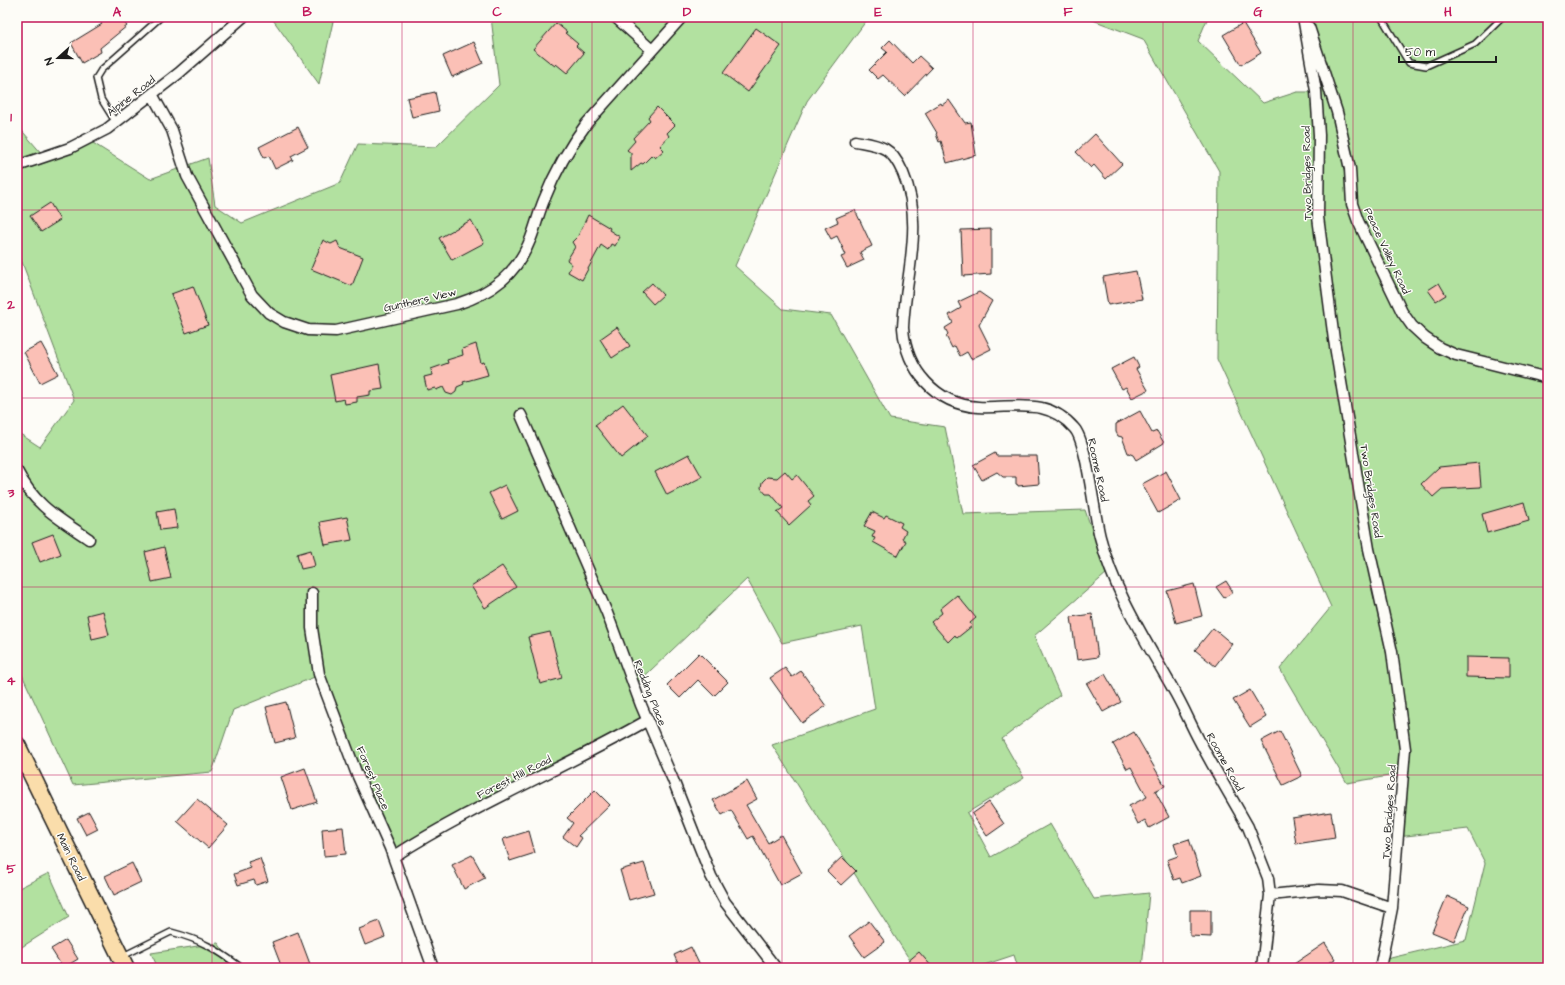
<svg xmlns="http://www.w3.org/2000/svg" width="1565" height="985" font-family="'Architects Daughter',sans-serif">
	<rect width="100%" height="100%" fill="#fdfcf7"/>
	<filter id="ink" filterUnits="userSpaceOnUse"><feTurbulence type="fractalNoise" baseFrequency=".025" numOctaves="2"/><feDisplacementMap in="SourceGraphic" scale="8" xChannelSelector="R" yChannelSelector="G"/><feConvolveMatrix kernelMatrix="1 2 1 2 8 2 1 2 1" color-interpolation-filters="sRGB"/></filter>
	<g filter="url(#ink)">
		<path fill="#b2e1a0" stroke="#677e5e" d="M 271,17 L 334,17 L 319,84 Z
			M 491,17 L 869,17 L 807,101 L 735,266 L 783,309 L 831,315 L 890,419 L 945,427 L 963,514 L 1085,510 L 1107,573 L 1034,636 L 1060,695 L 1002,739 L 1024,778 L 967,813 L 991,857 L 1050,824 L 1094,899 L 1149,893 L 1142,968 L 1018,968 L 1014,955 L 975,968 L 915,968 L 772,745 L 875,709 L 862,626 L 782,643 L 747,579 L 632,688 L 645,722 L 391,856 L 317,676 L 233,710 L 212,772 L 73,785 L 17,664 L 17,432 L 40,447 L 74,400 L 17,249 L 17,125 L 43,155 L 85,138 L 150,179 L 208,158 L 215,205 L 242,223 L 340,183 L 358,144 L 436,147 L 499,85 Z
			M 1085,17 L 1208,17 L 1198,41 L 1263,103 L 1297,92 L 1314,92 L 1298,17 L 1548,17 L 1548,968 L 1369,968 L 1378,961 L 1466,940 L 1485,863 L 1468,829 L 1397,837 L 1401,774 L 1347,783 L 1280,669 L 1331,607 L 1217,359 L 1219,171 L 1143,39 Z
			M 49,873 L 69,917 L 17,950 L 17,889 Z
			M 218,943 L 236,968 L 158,968 L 151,953 Z"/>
		<path fill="#fbc0b6" stroke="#1c1c1c" d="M 97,17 L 120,17 L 127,26 L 100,48 L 101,52 L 82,63 L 71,43 L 102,24 Z
			M 556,23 L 567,32 L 565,33 L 578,44 L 576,46 L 584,53 L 567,73 L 556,64 L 555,66 L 548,61 L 533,49 Z
			M 1243,23 L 1261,53 L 1241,65 L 1223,35 Z
			M 756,28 L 781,46 L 748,92 L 723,73 Z
			M 890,40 L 912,63 L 919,56 L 932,68 L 905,96 L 883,75 L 878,79 L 869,70 L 887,52 L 882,48 Z
			M 474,42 L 483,63 L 452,77 L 443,56 Z
			M 435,92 L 439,111 L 412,117 L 407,98 Z
			M 949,100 L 965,123 L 971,122 L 976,155 L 947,163 L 941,141 L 939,142 L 936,134 L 937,133 L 925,113 L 941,103 L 942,105 Z
			M 657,107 L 675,125 L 667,133 L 669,136 L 660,146 L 664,150 L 655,158 L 652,155 L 643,164 L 641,163 L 631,171 L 631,153 L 627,150 L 635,141 L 633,138 L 650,120 L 648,117 Z
			M 298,127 L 308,147 L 291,156 L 293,160 L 275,169 L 269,156 L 264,158 L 259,147 Z
			M 1095,134 L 1122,164 L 1106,179 L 1094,165 L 1091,168 L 1076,152 Z
			M 50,203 L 60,220 L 41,232 L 30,216 Z
			M 855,210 L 872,246 L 860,252 L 864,260 L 847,268 L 841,257 L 846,255 L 837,236 L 831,239 L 825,228 L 838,222 L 836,218 Z
			M 588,215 L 610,228 L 609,230 L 620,237 L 615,246 L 611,244 L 608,250 L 601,245 L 582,280 L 568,272 L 572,264 L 567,260 L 575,247 L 572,242 L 578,236 Z
			M 471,220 L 484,243 L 452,260 L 439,238 Z
			M 991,229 L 991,274 L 963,276 L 961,230 Z
			M 323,240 L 331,244 L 337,241 L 340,248 L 363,257 L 352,286 L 311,269 Z
			M 1136,271 L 1142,299 L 1108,305 L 1103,277 Z
			M 652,283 L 663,295 L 653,304 L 642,292 Z
			M 1439,283 L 1446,295 L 1436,301 L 1428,290 Z
			M 193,286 L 208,325 L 186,333 L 171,294 Z
			M 979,292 L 992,301 L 979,325 L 991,349 L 971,359 L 967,352 L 960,356 L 955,346 L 952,348 L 946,336 L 948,334 L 945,328 L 953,323 L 949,315 L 961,308 L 958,302 Z
			M 617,327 L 630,346 L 612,358 L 600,339 Z
			M 41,343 L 58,374 L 40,383 L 24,352 Z
			M 476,344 L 481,363 L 484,362 L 488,375 L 463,382 L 464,384 L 457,387 L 456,392 L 452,395 L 446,393 L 443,387 L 436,390 L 435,388 L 427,390 L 424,377 L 432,375 L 431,369 L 448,363 L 447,360 L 463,355 L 462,349 Z
			M 1134,357 L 1139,367 L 1136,369 L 1148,390 L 1132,398 L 1126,387 L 1122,389 L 1111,369 Z
			M 379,364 L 383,389 L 370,391 L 370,395 L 357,397 L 357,402 L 345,404 L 344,399 L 335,401 L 330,375 Z
			M 623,404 L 648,436 L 621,458 L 595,425 Z
			M 1140,411 L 1152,433 L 1157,431 L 1164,443 L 1136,460 L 1133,455 L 1128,453 L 1122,437 L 1118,436 L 1116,432 L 1116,424 Z
			M 995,453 L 996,456 L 1037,456 L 1039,484 L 1018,486 L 1018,485 L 1016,484 L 1016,477 L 1003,477 L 997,472 L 982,480 L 973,465 Z
			M 689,454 L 702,477 L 667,495 L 655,472 Z
			M 1479,463 L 1481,487 L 1442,489 L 1433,497 L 1421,484 L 1439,467 Z
			M 785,471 L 792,479 L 797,475 L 814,496 L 808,501 L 811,505 L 789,525 L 777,512 L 783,508 L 771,494 L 766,494 L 761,488 L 762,482 L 767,477 L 777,478 Z
			M 1166,471 L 1181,500 L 1158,513 L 1142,484 Z
			M 505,485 L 518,511 L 502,519 L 489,493 Z
			M 1524,502 L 1529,521 L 1487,533 L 1482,514 Z
			M 174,509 L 177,528 L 160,530 L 157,512 Z
			M 872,512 L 884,518 L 886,515 L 902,523 L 900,527 L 906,531 L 902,539 L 906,541 L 898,556 L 873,542 L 875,538 L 872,537 L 875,531 L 864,526 Z
			M 347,517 L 352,540 L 325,545 L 320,522 Z
			M 53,534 L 61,554 L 40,562 L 32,542 Z
			M 164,547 L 171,578 L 152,582 L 145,552 Z
			M 311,550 L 315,566 L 301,569 L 297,554 Z
			M 502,566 L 516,587 L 485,608 L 471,586 Z
			M 1226,581 L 1233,592 L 1224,598 L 1216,587 Z
			M 1194,584 L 1202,616 L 1176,623 L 1167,591 Z
			M 957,595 L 976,618 L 970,623 L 972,626 L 957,638 L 955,635 L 948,642 L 931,622 L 942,613 L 940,609 Z
			M 103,611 L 109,635 L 92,639 L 87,615 Z
			M 1092,614 L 1098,657 L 1077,660 L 1071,617 Z
			M 1213,628 L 1232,644 L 1215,666 L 1195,650 Z
			M 550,632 L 562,678 L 540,684 L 528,637 Z
			M 699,653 L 728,682 L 714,696 L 698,680 L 680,698 L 667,685 Z
			M 1466,657 L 1509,658 L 1509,678 L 1466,677 Z
			M 785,668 L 792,677 L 801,671 L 826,706 L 802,723 L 770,678 Z
			M 1105,674 L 1121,702 L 1103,712 L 1087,684 Z
			M 1250,690 L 1266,717 L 1250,727 L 1233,700 Z
			M 286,702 L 295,738 L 275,743 L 266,707 Z
			M 1280,731 L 1302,776 L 1283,785 L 1261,741 Z
			M 1134,732 L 1165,786 L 1155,791 L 1169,817 L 1149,828 L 1145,820 L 1138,824 L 1129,806 L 1147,797 L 1131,767 L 1127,769 L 1113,744 Z
			M 305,768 L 317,802 L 292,810 L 281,777 Z
			M 747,781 L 757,799 L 746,805 L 768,843 L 781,835 L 802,873 L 780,885 L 753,836 L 748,839 L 731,810 L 722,815 L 713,800 Z
			M 595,790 L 610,805 L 578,836 L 582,838 L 576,847 L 563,837 L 573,823 L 567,818 Z
			M 197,799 L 228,825 L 208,848 L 177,821 Z
			M 989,802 L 1004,824 L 987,836 L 972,814 Z
			M 89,812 L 98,829 L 86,835 L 77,818 Z
			M 1331,812 L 1335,838 L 1296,844 L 1292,818 Z
			M 343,827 L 346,854 L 324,856 L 322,829 Z
			M 529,831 L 535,853 L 510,861 L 503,839 Z
			M 1189,839 L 1201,876 L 1182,883 L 1180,878 L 1174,880 L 1167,860 L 1178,856 L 1174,844 Z
			M 472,855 L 485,878 L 464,889 L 452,865 Z
			M 842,857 L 856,871 L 841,885 L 827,871 Z
			M 260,858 L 268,881 L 256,885 L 254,880 L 238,885 L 234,874 L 251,868 L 248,862 Z
			M 132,863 L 141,882 L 114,895 L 105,876 Z
			M 644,863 L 654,893 L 629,900 L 620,870 Z
			M 1447,896 L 1469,906 L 1454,941 L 1432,932 Z
			M 1190,910 L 1211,910 L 1211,937 L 1190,936 Z
			M 379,921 L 385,937 L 365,945 L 359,929 Z
			M 869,921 L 885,942 L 864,957 L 849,936 Z
			M 298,932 L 310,964 L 298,968 L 282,968 L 272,942 Z
			M 66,940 L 78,959 L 63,968 L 51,949 Z
			M 1325,943 L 1335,959 L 1321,968 L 1288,968 Z
			M 691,947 L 701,968 L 680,968 L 674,955 Z
			M 919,952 L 933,968 L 900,968 Z"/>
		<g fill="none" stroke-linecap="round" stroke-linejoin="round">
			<defs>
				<path id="lane" d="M 1381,17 L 1409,63 L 1426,66 L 1475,44 L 1503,17
					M 116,123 L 101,99 L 96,78 L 101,70 L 161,17
					M 123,956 L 171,932 C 202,940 216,949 242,968"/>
				<path id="street" d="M 615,17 L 652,50
					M 1303,17 L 1316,91 L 1319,135 L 1318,217 L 1334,340 L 1369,549 L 1392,652 L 1405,749 L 1392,908 L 1380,968
					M 1309,27 L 1337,112 L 1350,169 L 1352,204 L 1358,221 L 1402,312 L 1412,326 L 1425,338 L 1440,348 L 1456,355 L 1548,378
					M 152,94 L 172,130 L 187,176 L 252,295 L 269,313 L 284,322 L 308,330 L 336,331 L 457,304 C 492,293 517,274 531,238 C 536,225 539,212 544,200 C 555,172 569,147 587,123 L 682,17
					M 855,141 C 865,143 876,144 885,149 C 894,154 899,164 903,173 C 925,224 905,276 903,328 C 906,369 935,404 978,407 C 1014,409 1046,396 1074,428 C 1087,441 1094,515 1100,537 C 1114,592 1146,641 1173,689 C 1183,706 1190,723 1199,740 C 1214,769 1232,798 1248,827 L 1268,878 L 1270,895 L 1262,968
					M 17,166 L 70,148 L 107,129 L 179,73 L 243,17
					M 521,415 L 607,613 L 641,705 L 673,780 L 711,876 L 725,902 L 776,968
					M 17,471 C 34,505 58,518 89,539
					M 312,593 L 312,628 L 319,674 L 356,772 L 390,848 L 433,968
					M 393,857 C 474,805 564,768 648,720
					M 1270,895 L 1319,890 L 1342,891 L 1392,908"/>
				<path id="primary" d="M 17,745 L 126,968"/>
			</defs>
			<use href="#lane" stroke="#1c1c1c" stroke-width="8"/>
			<use href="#street" stroke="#1c1c1c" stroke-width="13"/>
			<use href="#primary" stroke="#1c1c1c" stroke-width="19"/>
			<use href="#lane" stroke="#fdfcf7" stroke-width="5"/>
			<use href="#street" stroke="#fdfcf7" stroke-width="10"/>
			<use href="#primary" stroke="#faddab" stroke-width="16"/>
		</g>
	</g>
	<path fill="none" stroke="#c2185b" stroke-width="1" stroke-opacity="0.55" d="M 212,17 L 212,968M 402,17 L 402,968M 592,17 L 592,968M 782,17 L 782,968M 973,17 L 973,968M 1163,17 L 1163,968M 1353,17 L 1353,968M 17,210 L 1548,210M 17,398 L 1548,398M 17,587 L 1548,587M 17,775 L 1548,775"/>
	<g text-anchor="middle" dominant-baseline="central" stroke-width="3" stroke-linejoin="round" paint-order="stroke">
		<g font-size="11" fill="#1c1c1c" stroke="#fdfcf7">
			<text transform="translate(131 96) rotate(-38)">Alpine Road</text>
			<text transform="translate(1307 173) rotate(-91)">Two Bridges Road</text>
			<text transform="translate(1387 251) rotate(65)">Peace Valley Road</text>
			<text transform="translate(420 300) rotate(-13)">Gunthers View</text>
			<text transform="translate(1098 470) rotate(78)">Roome Road</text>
			<text transform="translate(1371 491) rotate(81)">Two Bridges Road</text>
			<text transform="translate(650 693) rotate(68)">Redding Place</text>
			<text transform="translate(1225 762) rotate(61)">Roome Road</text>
			<text transform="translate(514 777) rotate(-27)">Forest Hill Road</text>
			<text transform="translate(373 778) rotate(67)">Forest Place</text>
			<text transform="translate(1389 812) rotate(-86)">Two Bridges Road</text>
			<text transform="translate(71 857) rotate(64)">Main Road</text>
		</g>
	</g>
	<rect width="1565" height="985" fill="none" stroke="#fdfcf7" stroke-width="44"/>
	<g transform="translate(58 58) rotate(249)" stroke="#fdfcf7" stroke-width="3" paint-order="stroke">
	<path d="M0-3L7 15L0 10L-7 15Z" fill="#1c1c1c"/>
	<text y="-6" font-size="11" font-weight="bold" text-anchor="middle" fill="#1c1c1c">N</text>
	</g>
	<path d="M1399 56v6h97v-6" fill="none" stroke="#1c1c1c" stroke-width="2"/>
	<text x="1405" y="56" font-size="12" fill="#1c1c1c" stroke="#fdfcf7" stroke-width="3" paint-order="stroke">50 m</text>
	<rect x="22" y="22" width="1521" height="941" fill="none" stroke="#c2185b" stroke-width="1.5"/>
	<g font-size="13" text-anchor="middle" font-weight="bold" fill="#c2185b">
		<text x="117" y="16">A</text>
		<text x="307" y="16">B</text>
		<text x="497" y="16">C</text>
		<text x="687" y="16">D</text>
		<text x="878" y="16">E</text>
		<text x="1068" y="16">F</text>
		<text x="1258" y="16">G</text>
		<text x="1448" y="16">H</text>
		<text x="11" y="121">1</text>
		<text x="11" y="309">2</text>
		<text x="11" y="497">3</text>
		<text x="11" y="685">4</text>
		<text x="11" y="873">5</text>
	</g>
</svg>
